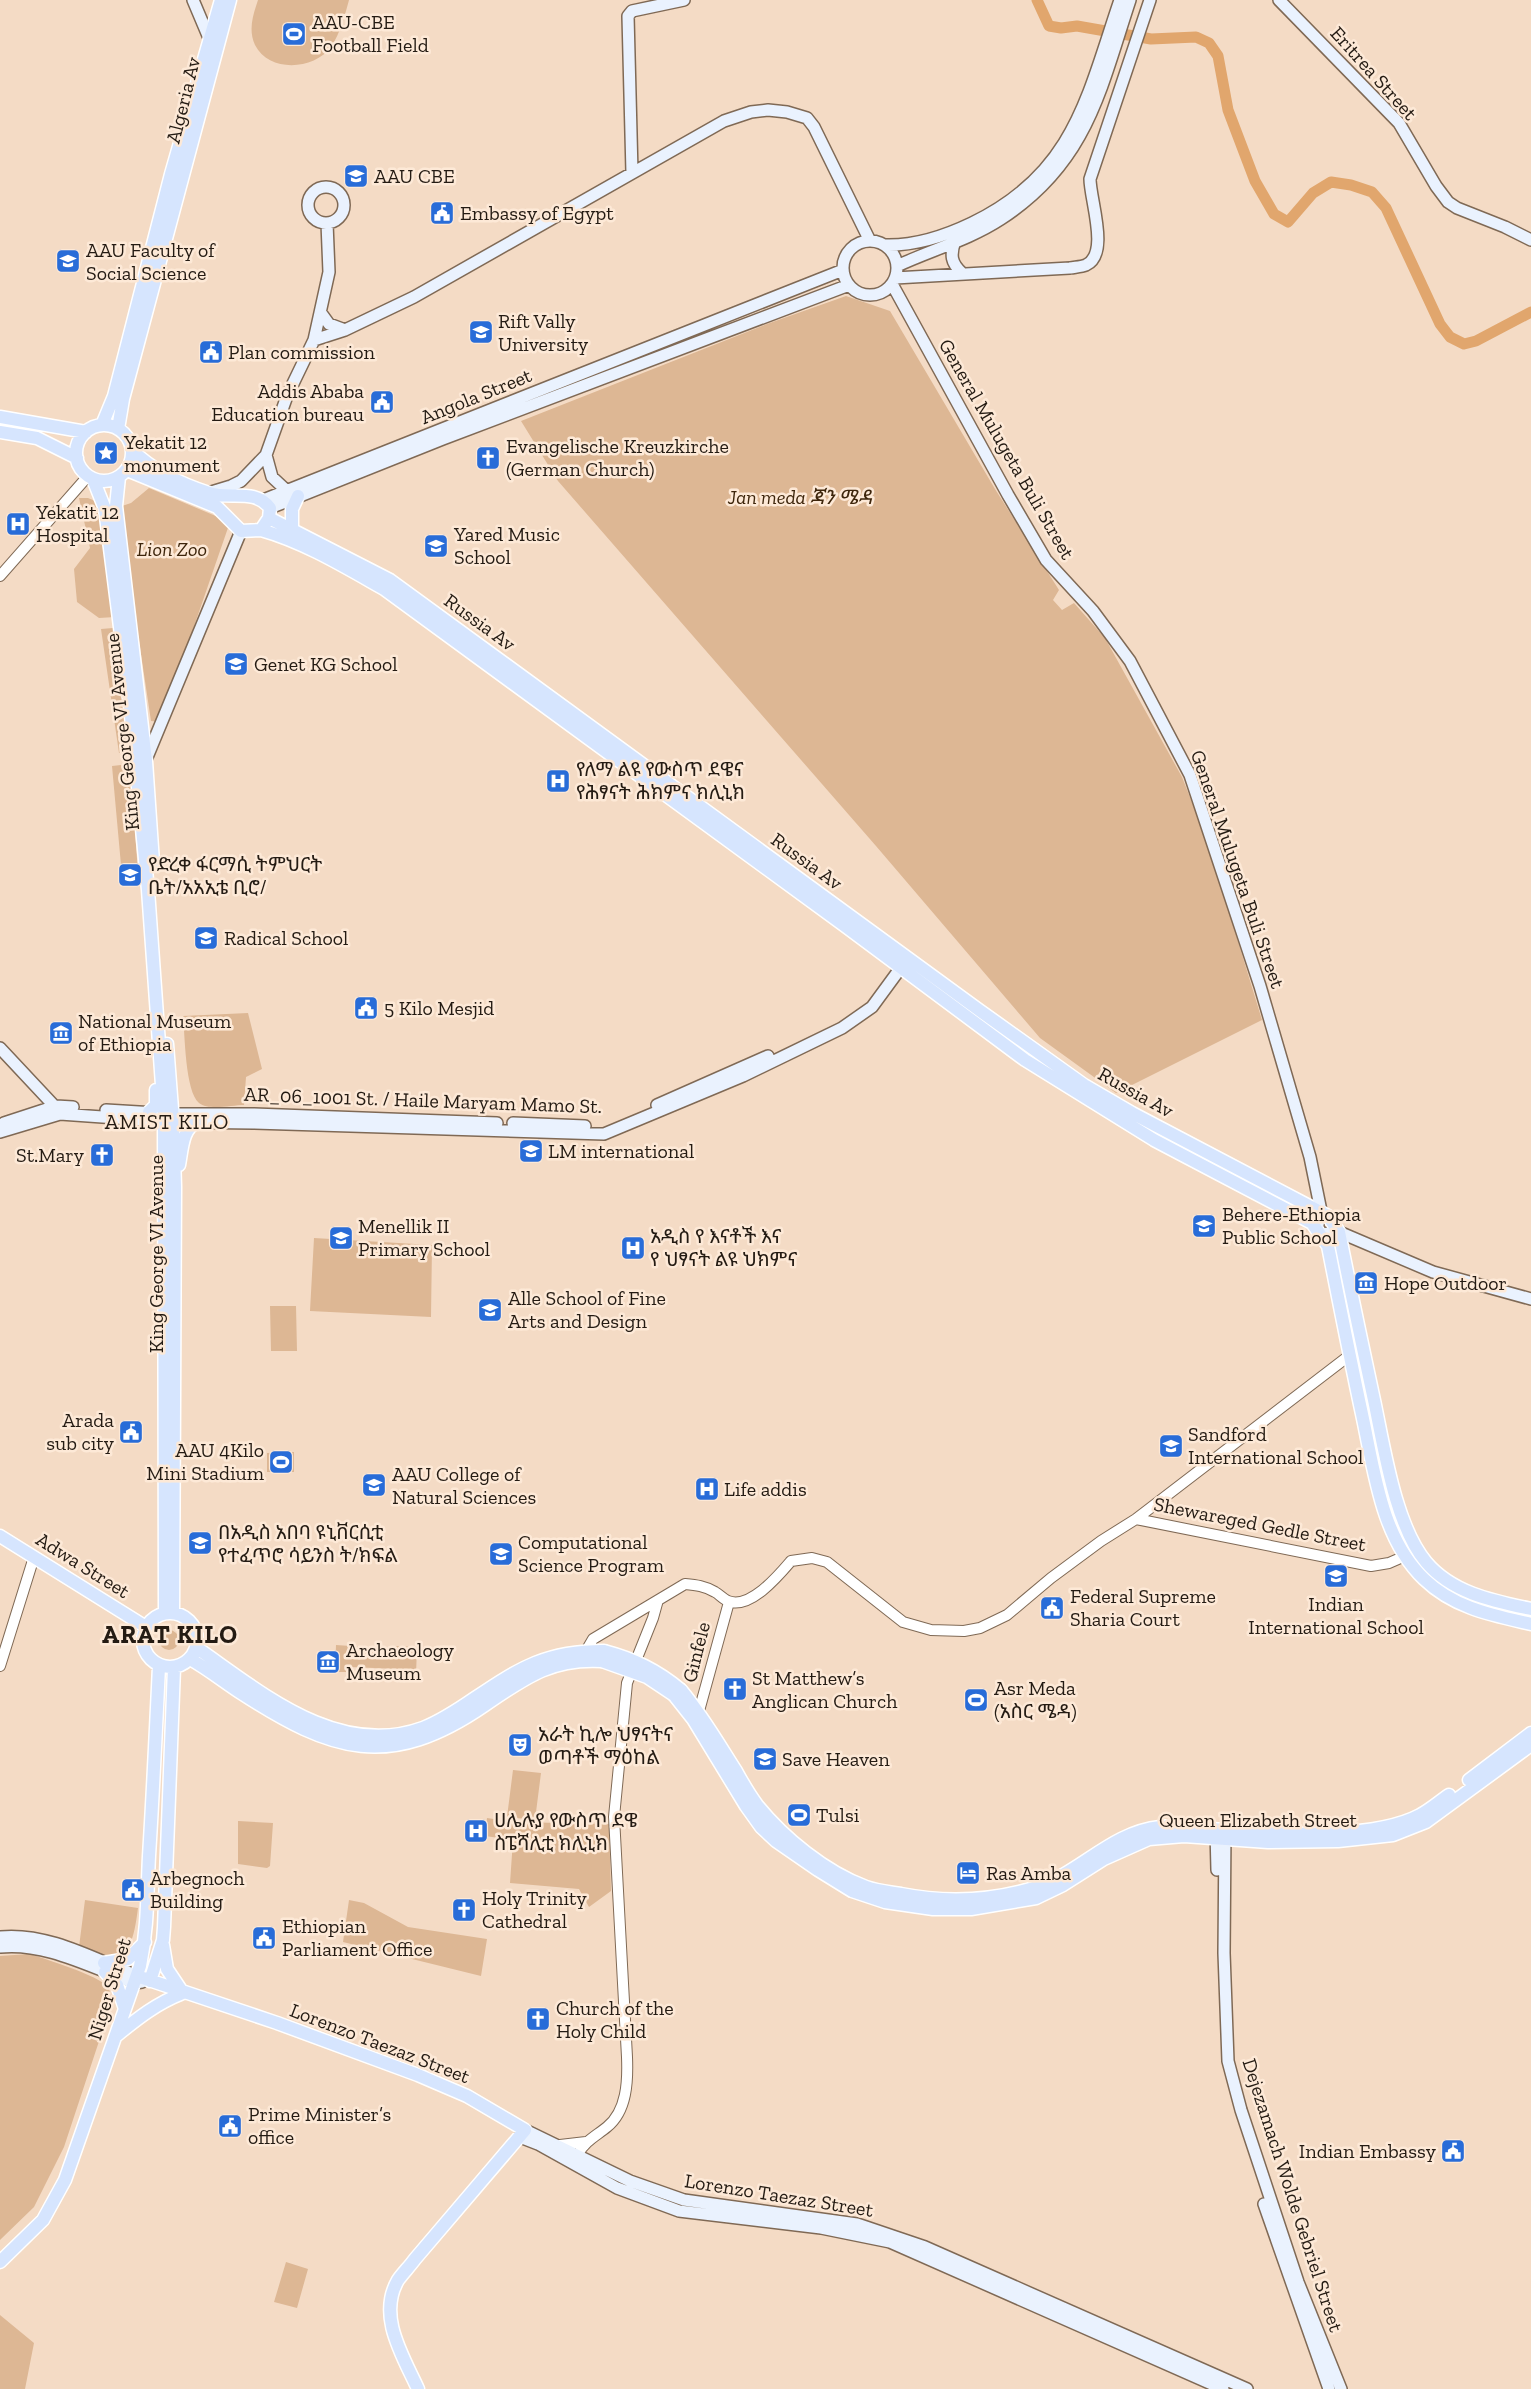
<svg xmlns="http://www.w3.org/2000/svg" width="1531" height="2389" font-family="'Zilla Slab','Noto Sans Ethiopic',serif">
	<rect width="100%" height="100%" fill="#f4dbc5"/>
	<path fill="#ddb794" d="M 258,0 L 349,0 C 345,15 340,34 331,47 C 314,70 269,73 255,45 C 248,30 253,15 258,0 Z
		M 846,296 L 890,311 L 995,489 L 1059,590 L 1053,600 L 1062,610 L 1074,603 L 1105,638 L 1182,777 L 1208,843 L 1262,1020 L 1116,1093 L 1040,1038 L 876,846 L 558,481 L 521,421 L 767,324 Z
		M 149,488 L 230,522 L 161,722 L 151,721 L 119,507 L 131,503 Z
		M 79,498 L 88,498 L 100,503 L 115,617 L 99,618 L 77,602 L 74,569 L 90,548 Z
		M 113,628 L 129,752 L 119,753 L 101,629 Z
		M 130,764 L 139,886 L 123,887 L 112,766 Z
		M 248,1013 L 262,1069 L 246,1077 L 244,1105 C 232,1105 209,1111 199,1103 C 185,1091 185,1035 183,1016 Z
		M 314,1238 L 432,1245 L 431,1317 L 310,1311 Z
		M 270,1306 L 296,1306 L 297,1351 L 271,1351 Z
		M 294,1452 L 294,1472 L 267,1472 L 267,1453 Z
		M159 1640a10 10 0 1 1 20 0a10 10 0 1 1-20 0Z
		M 336,1645 L 394,1649 L 394,1646 L 417,1647 L 416,1675 L 400,1675 L 400,1669 L 349,1667 L 349,1672 L 335,1672 Z
		M 513,1770 L 541,1773 L 535,1820 L 507,1817 Z
		M 487,1818 L 513,1822 L 609,1824 L 611,1891 L 589,1907 L 579,1889 L 510,1883 L 513,1840 L 485,1836 Z
		M 238,1821 L 273,1823 L 270,1866 L 267,1868 L 238,1864 Z
		M 85,1900 L 138,1908 C 132,1954 126,1965 79,1947 Z
		M 349,1900 L 364,1903 L 408,1927 L 487,1939 L 481,1976 L 343,1942 Z
		M 29,1954 C 43,1958 99,1976 107,1986 C 111,1991 111,1998 111,2005 L 64,2147 L 34,2207 L 0,2240 L 0,1956 Z
		M 286,2262 L 308,2269 L 297,2308 L 274,2302 Z
		M 0,2315 L 34,2343 L 25,2389 L 0,2389 Z"/>
	<g fill="none" stroke-linecap="round" stroke-linejoin="round">
		<path stroke="#e1a66d" stroke-width="11" d="M 1037,0 L 1049,26 L 1061,28 L 1077,26 L 1151,39 L 1196,37 L 1209,43 L 1218,56 L 1228,110 L 1255,181 L 1274,214 L 1288,222 L 1313,193 L 1331,182 L 1351,185 L 1372,192 L 1386,208 L 1440,324 L 1450,337 L 1464,344 L 1476,341 L 1531,312"/>
		<defs>
			<path id="tertiary" d="M 0,576 L 88,476
				M 1136,1519 L 1371,1566 L 1389,1563 L 1412,1553
				M 586,1651 L 593,1639 L 685,1584 C 696,1585 705,1586 715,1592 C 719,1594 723,1599 728,1601 C 750,1610 779,1575 791,1561 L 812,1558 L 827,1562 L 903,1622 L 931,1630 L 964,1631 L 980,1628 L 1007,1615 L 1051,1578 L 1101,1541 L 1136,1519 L 1363,1345
				M 0,1666 L 34,1557
				M 696,1715 L 699,1711 L 729,1602
				M 560,2145 L 586,2142
				M 578,2154 C 585,2141 596,2136 607,2127 C 627,2111 628,2081 627,2057 L 614,1817 L 627,1683 L 653,1618 L 658,1600"/>
			<path id="secondary" d="M 193,0 L 212,45
				M 1279,0 L 1399,123 L 1436,186 L 1448,202 L 1457,208 L 1505,227 L 1531,240
				M 632,173 L 628,16 L 632,11 L 684,0
				M308 205a18 18 0 1 1 36 0a18 18 0 1 1-36 0Z
				M 955,241 C 950,255 951,263 962,273
				M843 268a27 27 0 1 1 54 0a27 27 0 1 1-54 0Z
				M 885,245 C 915,246 945,236 972,223 C 1074,174 1087,97 1120,0
				M 897,266 C 931,250 969,240 1001,219 C 1087,163 1100,91 1130,0
				M 895,278 L 1070,268 C 1075,267 1081,267 1086,265 C 1110,254 1090,200 1090,179 L 1150,0
				M 892,284 L 1008,495 L 1046,560 L 1093,611 L 1130,661 L 1190,775 L 1260,986 L 1310,1157 L 1321,1211 L 1317,1229
				M 321,313 L 329,324 L 345,330
				M 314,340 L 345,330 L 414,297 L 724,121 L 751,112 L 768,110 L 787,112 L 807,118 L 814,127 L 870,241
				M 266,455 L 272,477 L 287,491
				M 208,493 L 231,486 L 241,481 L 266,455 L 287,396 L 314,340 L 329,272 L 327,223
				M 263,500 L 843,270
				M 270,508 L 443,439 L 849,285
				M 145,762 L 241,531
				M 0,1048 L 59,1111
				M 657,1105 L 768,1056
				M 106,1110 L 172,1114 L 254,1114 L 497,1123
				M 4,1123 L 56,1106 L 73,1107
				M 513,1123 L 585,1126
				M 0,1132 L 60,1114 L 173,1122 L 254,1123 L 604,1134 L 743,1076 L 842,1028 L 872,1007 L 905,962
				M 1321,1234 L 1339,1232 L 1433,1272 L 1531,1299
				M 1225,1830 L 1224,1953 L 1228,2061 L 1241,2110 L 1298,2282 L 1341,2389
				M 1216,1831 L 1217,1870
				M 0,1937 C 47,1932 94,1959 137,1976
				M 0,1947 C 46,1942 92,1968 135,1983 L 142,1982
				M 525,2130 L 630,2181 L 684,2200 L 857,2224 L 925,2247 L 1247,2389
				M 520,2137 L 538,2144 L 617,2188 L 679,2211 L 821,2228 L 890,2242 L 1223,2389
				M 1264,2204 L 1329,2389"/>
			<path id="primary" d="M 0,417 L 86,432
				M 102,425 L 114,396 L 171,174 L 221,0
				M76 453a28 28 0 1 1 56 0a28 28 0 1 1-56 0Z
				M 118,429 L 123,399 L 230,0
				M 0,432 L 37,438 L 77,458
				M 127,470 L 217,507 L 241,531 L 261,530 L 269,518 L 270,508 C 255,488 230,500 209,493 C 181,484 152,470 132,450
				M 119,477 L 116,506 L 146,761 L 153,862
				M 93,479 L 105,509 L 130,706 L 148,890 L 164,1113 L 165,1613
				M 269,518 L 390,580 L 979,1010 L 1084,1085 L 1132,1113 L 1328,1216 L 1339,1232 C 1350,1288 1362,1344 1374,1400 C 1384,1447 1395,1525 1426,1562 C 1452,1593 1493,1601 1531,1609
				M 261,530 C 304,542 345,567 384,589 L 845,926 L 1025,1060 L 1154,1140 L 1312,1223 L 1328,1246 C 1339,1302 1350,1358 1362,1414 C 1374,1469 1381,1538 1424,1579 C 1454,1608 1492,1615 1531,1624
				M 292,530 L 292,509 L 298,496
				M 167,1044 L 173,1122 L 175,1187 L 173,1613
				M 149,1112 L 156,1105 L 156,1090
				M 179,1165 C 182,1150 182,1127 198,1122
				M 0,1536 L 146,1627
				M143 1640a27 27 0 1 1 54 0a27 27 0 1 1-54 0Z
				M 197,1648 C 262,1693 338,1759 423,1728 C 441,1721 459,1709 475,1698 C 521,1667 547,1651 604,1651
				M 190,1659 C 208,1669 224,1682 241,1693 C 332,1752 389,1771 485,1705 C 525,1678 551,1658 602,1661
				M 681,1690 C 702,1715 718,1743 736,1771 C 742,1782 749,1794 757,1805 C 784,1838 825,1872 866,1887 C 877,1891 889,1892 901,1894 C 947,1903 992,1901 1037,1887 C 1081,1872 1112,1832 1160,1827 C 1186,1824 1213,1830 1240,1831 C 1288,1835 1377,1838 1420,1815 C 1430,1810 1440,1801 1449,1795
				M 674,1695 L 693,1719 L 746,1806 L 761,1827 L 776,1841 L 818,1870 L 852,1891 L 885,1902 L 933,1909 L 971,1909 L 1036,1898 L 1063,1885 L 1104,1859 L 1149,1839 L 1184,1836 L 1268,1842 L 1338,1841 L 1393,1835 L 1426,1822 L 1531,1745
				M 1469,1780 L 1531,1733
				M 163,1945 L 167,1969 L 183,1993
				M 104,1963 L 128,1959 L 145,1942
				M 105,1972 L 117,1985 L 125,2009
				M 137,1976 L 277,2023 L 418,2075 L 467,2096 L 525,2130 L 415,2259 C 410,2266 403,2273 398,2280 C 377,2316 403,2356 418,2389
				M 150,1981 L 163,1940 L 164,1927 L 174,1668
				M 116,2036 C 138,2018 157,2003 183,1993
				M 0,2262 L 43,2220 L 65,2180 L 140,1966 C 148,1927 147,1895 149,1856 C 153,1793 156,1729 159,1666"/>
		</defs>
		<use href="#tertiary" stroke="#7f6955" stroke-width="12"/>
		<use href="#secondary" stroke="#7f6955" stroke-width="14"/>
		<use href="#primary" stroke="#fff" stroke-width="15"/>
		<use href="#tertiary" stroke="#fff" stroke-width="10"/>
		<use href="#secondary" stroke="#eaf2fe" stroke-width="11"/>
		<use href="#primary" stroke="#d6e5fe" stroke-width="12"/>
		<defs>
			<path id="primary-bridge" d="M 604,1651 C 634,1659 657,1670 681,1690
				M 602,1661 L 647,1677 L 674,1695"/>
		</defs>
		<use href="#primary-bridge" stroke="#fff" stroke-width="15" stroke-linecap="butt"/>
		<use href="#primary-bridge" stroke="#d6e5fe" stroke-width="12"/>
	</g>
	<defs>
		<symbol id="stadium-square" viewBox="-11 -11 22 22"><rect x="-9" y="-9" width="18" height="18" rx="4" fill="#286cd8" stroke="#fde9d7"/><path d="M0-5a6.5 5 0 1 0 0 10a6.5 5 0 1 0 0-10ZM-3.5-1.8h7v3.6h-7Z" fill="#fff"/></symbol>
		<symbol id="university-square" viewBox="-11 -11 22 22"><rect x="-9" y="-9" width="18" height="18" rx="4" fill="#286cd8" stroke="#fde9d7"/><path d="M0-5L7-2L0 1L-7-2ZM-4 1L0 2.5L4 1V4Q0 6-4 4Z" fill="#fff"/></symbol>
		<symbol id="civic-square" viewBox="-11 -11 22 22"><rect x="-9" y="-9" width="18" height="18" rx="4" fill="#286cd8" stroke="#fde9d7"/><path d="M-.6-6.5H3V-4.5H.6V-3L4-1V1h2V6H-6V1h2V-1L-.6-3ZM-1.2 2.5V6h2.4V2.5Z" fill="#fff"/></symbol>
		<symbol id="sight-square" viewBox="-11 -11 22 22"><rect x="-9" y="-9" width="18" height="18" rx="4" fill="#286cd8" stroke="#fde9d7"/><path d="M0-6L1.8-2.2L6-1.7L2.9 1.2L3.7 5.4L0 3.3L-3.7 5.4L-2.9 1.2L-6-1.7L-1.8-2.2Z" fill="#fff"/></symbol>
		<symbol id="church-square" viewBox="-11 -11 22 22"><rect x="-9" y="-9" width="18" height="18" rx="4" fill="#286cd8" stroke="#fde9d7"/><path d="M-1.2-6h2.4v3.5h3.3v2.4h-3.3V6h-2.4V-.1h-3.3v-2.4h3.3Z" fill="#fff"/></symbol>
		<symbol id="hospital-square" viewBox="-11 -11 22 22"><rect x="-9" y="-9" width="18" height="18" rx="4" fill="#286cd8" stroke="#fde9d7"/><path d="M-5-5h3v3.5h4V-5h3V5h-3V1.5h-4V5h-3Z" fill="#fff"/></symbol>
		<symbol id="school-square" viewBox="-11 -11 22 22"><rect x="-9" y="-9" width="18" height="18" rx="4" fill="#286cd8" stroke="#fde9d7"/><path d="M0-5L7-2L0 1L-7-2ZM-4 1L0 2.5L4 1V4Q0 6-4 4Z" fill="#fff"/></symbol>
		<symbol id="museum-square" viewBox="-11 -11 22 22"><rect x="-9" y="-9" width="18" height="18" rx="4" fill="#286cd8" stroke="#fde9d7"/><path d="M0-6L6-3V-2H-6V-3ZM-5-1h2V3h-2ZM-1-1h2V3h-2ZM3-1h2V3H3ZM-6 4H6V6H-6Z" fill="#fff"/></symbol>
		<symbol id="theatre-square" viewBox="-11 -11 22 22"><rect x="-9" y="-9" width="18" height="18" rx="4" fill="#286cd8" stroke="#fde9d7"/><path d="M-5-5.5Q0-4 5-5.5V0Q5 5 0 6Q-5 5-5 0ZM-3.3-2.5H-1v1.5H-3.3ZM1-2.5H3.3v1.5H1ZM-2.8 1Q0 5.5 2.8 1Z" fill="#fff"/></symbol>
		<symbol id="hotel-square" viewBox="-11 -11 22 22"><rect x="-9" y="-9" width="18" height="18" rx="4" fill="#286cd8" stroke="#fde9d7"/><path d="M-6-4.5h1.5V1H6V5H4.5V3h-9V5H-6ZM-4 0a1.8 1.8 0 1 1 3.6 0ZM.5 0V-2.5h3Q6-2.5 6 0Z" fill="#fff"/></symbol>
	</defs>
	<g fill-rule="evenodd">
		<use href="#stadium-square" x="280" y="20" width="28" height="28"/>
		<use href="#university-square" x="342" y="162" width="28" height="28"/>
		<use href="#civic-square" x="428" y="199" width="28" height="28"/>
		<use href="#university-square" x="54" y="247" width="28" height="28"/>
		<use href="#university-square" x="467" y="318" width="28" height="28"/>
		<use href="#civic-square" x="197" y="338" width="28" height="28"/>
		<use href="#civic-square" x="368" y="388" width="28" height="28"/>
		<use href="#sight-square" x="92" y="439" width="28" height="28"/>
		<use href="#church-square" x="474" y="444" width="28" height="28"/>
		<use href="#hospital-square" x="4" y="510" width="28" height="28"/>
		<use href="#university-square" x="422" y="532" width="28" height="28"/>
		<use href="#school-square" x="222" y="650" width="28" height="28"/>
		<use href="#hospital-square" x="544" y="767" width="28" height="28"/>
		<use href="#university-square" x="116" y="861" width="28" height="28"/>
		<use href="#school-square" x="192" y="924" width="28" height="28"/>
		<use href="#civic-square" x="352" y="994" width="28" height="28"/>
		<use href="#museum-square" x="47" y="1019" width="28" height="28"/>
		<use href="#school-square" x="517" y="1137" width="28" height="28"/>
		<use href="#church-square" x="88" y="1141" width="28" height="28"/>
		<use href="#school-square" x="1190" y="1212" width="28" height="28"/>
		<use href="#school-square" x="327" y="1224" width="28" height="28"/>
		<use href="#hospital-square" x="619" y="1234" width="28" height="28"/>
		<use href="#museum-square" x="1352" y="1269" width="28" height="28"/>
		<use href="#university-square" x="476" y="1296" width="28" height="28"/>
		<use href="#civic-square" x="117" y="1418" width="28" height="28"/>
		<use href="#school-square" x="1157" y="1432" width="28" height="28"/>
		<use href="#stadium-square" x="267" y="1448" width="28" height="28"/>
		<use href="#university-square" x="360" y="1471" width="28" height="28"/>
		<use href="#hospital-square" x="693" y="1475" width="28" height="28"/>
		<use href="#university-square" x="186" y="1529" width="28" height="28"/>
		<use href="#university-square" x="487" y="1540" width="28" height="28"/>
		<use href="#school-square" x="1322" y="1562" width="28" height="28"/>
		<use href="#civic-square" x="1038" y="1594" width="28" height="28"/>
		<use href="#museum-square" x="314" y="1648" width="28" height="28"/>
		<use href="#church-square" x="721" y="1675" width="28" height="28"/>
		<use href="#stadium-square" x="962" y="1686" width="28" height="28"/>
		<use href="#theatre-square" x="506" y="1731" width="28" height="28"/>
		<use href="#school-square" x="751" y="1745" width="28" height="28"/>
		<use href="#stadium-square" x="785" y="1801" width="28" height="28"/>
		<use href="#hospital-square" x="462" y="1817" width="28" height="28"/>
		<use href="#hotel-square" x="954" y="1859" width="28" height="28"/>
		<use href="#civic-square" x="119" y="1876" width="28" height="28"/>
		<use href="#church-square" x="450" y="1896" width="28" height="28"/>
		<use href="#civic-square" x="250" y="1924" width="28" height="28"/>
		<use href="#church-square" x="524" y="2005" width="28" height="28"/>
		<use href="#civic-square" x="216" y="2112" width="28" height="28"/>
		<use href="#civic-square" x="1439" y="2137" width="28" height="28"/>
	</g>
	<g text-anchor="middle" dominant-baseline="central" stroke-width="5" stroke-linejoin="round" paint-order="stroke">
		<g font-size="20" fill="#241b13" stroke="#fde9d7" text-anchor="start">
			<text x="312" y="22">AAU-CBE<tspan x="312" dy="23">Football Field</tspan></text>
			<text x="374" y="176">AAU CBE</text>
			<text x="460" y="213">Embassy of Egypt</text>
			<text x="86" y="250">AAU Faculty of<tspan x="86" dy="23">Social Science</tspan></text>
			<text x="498" y="321">Rift Vally<tspan x="498" dy="23">University</tspan></text>
			<text x="228" y="352">Plan commission</text>
			<text x="364" y="391" text-anchor="end">Addis Ababa<tspan x="364" dy="23">Education bureau</tspan></text>
			<text x="124" y="442">Yekatit 12<tspan x="124" dy="23">monument</tspan></text>
			<text x="506" y="446">Evangelische Kreuzkirche<tspan x="506" dy="23">(German Church)</tspan></text>
			<text x="36" y="512">Yekatit 12<tspan x="36" dy="23">Hospital</tspan></text>
			<text x="454" y="534">Yared Music<tspan x="454" dy="23">School</tspan></text>
			<text x="254" y="664">Genet KG School</text>
			<text x="576" y="769">የለማ ልዩ የውስጥ ደዌና<tspan x="576" dy="23">የሕፃናት ሕክምና ክሊኒክ</tspan></text>
			<text x="148" y="864">የድረቀ ፋርማሲ ትምህርት<tspan x="148" dy="23">ቤት/አአኢቴ ቢሮ/</tspan></text>
			<text x="224" y="938">Radical School</text>
			<text x="384" y="1008">5 Kilo Mesjid</text>
			<text x="78" y="1021">National Museum<tspan x="78" dy="23">of Ethiopia</tspan></text>
			<text x="548" y="1151">LM international</text>
			<text x="84" y="1155" text-anchor="end">St.Mary</text>
			<text x="1222" y="1214">Behere-Ethiopia<tspan x="1222" dy="23">Public School</tspan></text>
			<text x="358" y="1226">Menellik II<tspan x="358" dy="23">Primary School</tspan></text>
			<text x="650" y="1236">አዲስ የ እናቶች እና<tspan x="650" dy="23">የ ህፃናት ልዩ ህክምና</tspan></text>
			<text x="1384" y="1283">Hope Outdoor</text>
			<text x="508" y="1298">Alle School of Fine<tspan x="508" dy="23">Arts and Design</tspan></text>
			<text x="114" y="1420" text-anchor="end">Arada<tspan x="114" dy="23">sub city</tspan></text>
			<text x="1188" y="1434">Sandford<tspan x="1188" dy="23">International School</tspan></text>
			<text x="264" y="1450" text-anchor="end">AAU 4Kilo<tspan x="264" dy="23">Mini Stadium</tspan></text>
			<text x="392" y="1474">AAU College of<tspan x="392" dy="23">Natural Sciences</tspan></text>
			<text x="724" y="1489">Life addis</text>
			<text x="218" y="1532">በአዲስ አበባ ዩኒቨርሲቲ<tspan x="218" dy="23">የተፈጥሮ ሳይንስ ት/ክፍል</tspan></text>
			<text x="518" y="1542">Computational<tspan x="518" dy="23">Science Program</tspan></text>
			<text x="1070" y="1596">Federal Supreme<tspan x="1070" dy="23">Sharia Court</tspan></text>
			<text x="1336" y="1604" text-anchor="middle">Indian<tspan x="1336" dy="23">International School</tspan></text>
			<text x="346" y="1650">Archaeology<tspan x="346" dy="23">Museum</tspan></text>
			<text x="752" y="1678">St Matthew’s<tspan x="752" dy="23">Anglican Church</tspan></text>
			<text x="994" y="1688">Asr Meda<tspan x="994" dy="23">(አስር ሜዳ)</tspan></text>
			<text x="538" y="1734">አራት ኪሎ ህፃናትና<tspan x="538" dy="23">ወጣቶች ማዕከል</tspan></text>
			<text x="782" y="1759">Save Heaven</text>
			<text x="816" y="1815">Tulsi</text>
			<text x="494" y="1820">ሀሌሉያ የውስጥ ደዌ<tspan x="494" dy="23">ስፔሻሊቲ ክሊኒክ</tspan></text>
			<text x="986" y="1873">Ras Amba</text>
			<text x="150" y="1878">Arbegnoch<tspan x="150" dy="23">Building</tspan></text>
			<text x="482" y="1898">Holy Trinity<tspan x="482" dy="23">Cathedral</tspan></text>
			<text x="282" y="1926">Ethiopian<tspan x="282" dy="23">Parliament Office</tspan></text>
			<text x="556" y="2008">Church of the<tspan x="556" dy="23">Holy Child</tspan></text>
			<text x="248" y="2114">Prime Minister’s<tspan x="248" dy="23">office</tspan></text>
			<text x="1436" y="2151" text-anchor="end">Indian Embassy</text>
		</g>
		<g font-size="20" fill="#241b13" stroke="#fde9d7">
			<text transform="translate(1374 73) rotate(48)">Eritrea Street</text>
			<text transform="translate(183 100) rotate(-76)">Algeria Av</text>
			<text transform="translate(476 396) rotate(-22)">Angola Street</text>
			<text transform="translate(1007 449) rotate(60)">General Mulugeta Buli Street</text>
			<text transform="translate(480 622) rotate(36)">Russia Av</text>
			<text transform="translate(122 732) rotate(-96)">King George VI Avenue</text>
			<text transform="translate(807 861) rotate(36)">Russia Av</text>
			<text transform="translate(1238 869) rotate(71)">General Mulugeta Buli Street</text>
			<text transform="translate(1136 1092) rotate(29)">Russia Av</text>
			<text transform="translate(423 1100) rotate(2)">AR_06_1001 St. / Haile Maryam Mamo St.</text>
			<text transform="translate(156 1254) rotate(-90)">King George VI Avenue</text>
			<text transform="translate(1260 1524) rotate(11)">Shewareged Gedle Street</text>
			<text transform="translate(83 1565) rotate(32)">Adwa Street</text>
			<text transform="translate(696 1652) rotate(-76)">Ginfele</text>
			<text x="1258" y="1820">Queen Elizabeth Street</text>
			<text transform="translate(109 1989) rotate(-73)">Niger Street</text>
			<text transform="translate(380 2043) rotate(21)">Lorenzo Taezaz Street</text>
			<text transform="translate(779 2195) rotate(9)">Lorenzo Taezaz Street</text>
			<text transform="translate(1293 2195) rotate(72)">Dejezamach Wolde Gebriel Street</text>
		</g>
		<g font-size="20" font-style="italic" fill="#3d250b" stroke="#fde9d7">
			<text x="800" y="497">Jan meda ጃን ሜዳ</text>
			<text x="172" y="549">Lion Zoo</text>
		</g>
		<g font-size="21" letter-spacing="1" fill="#241b13" stroke="#fde9d7">
			<text x="167" y="1121">AMIST KILO</text>
		</g>
		<g font-size="25" font-weight="bold" letter-spacing="1" fill="#241b13" stroke="#fde9d7">
			<text x="170" y="1634">ARAT KILO</text>
		</g>
	</g>
</svg>
